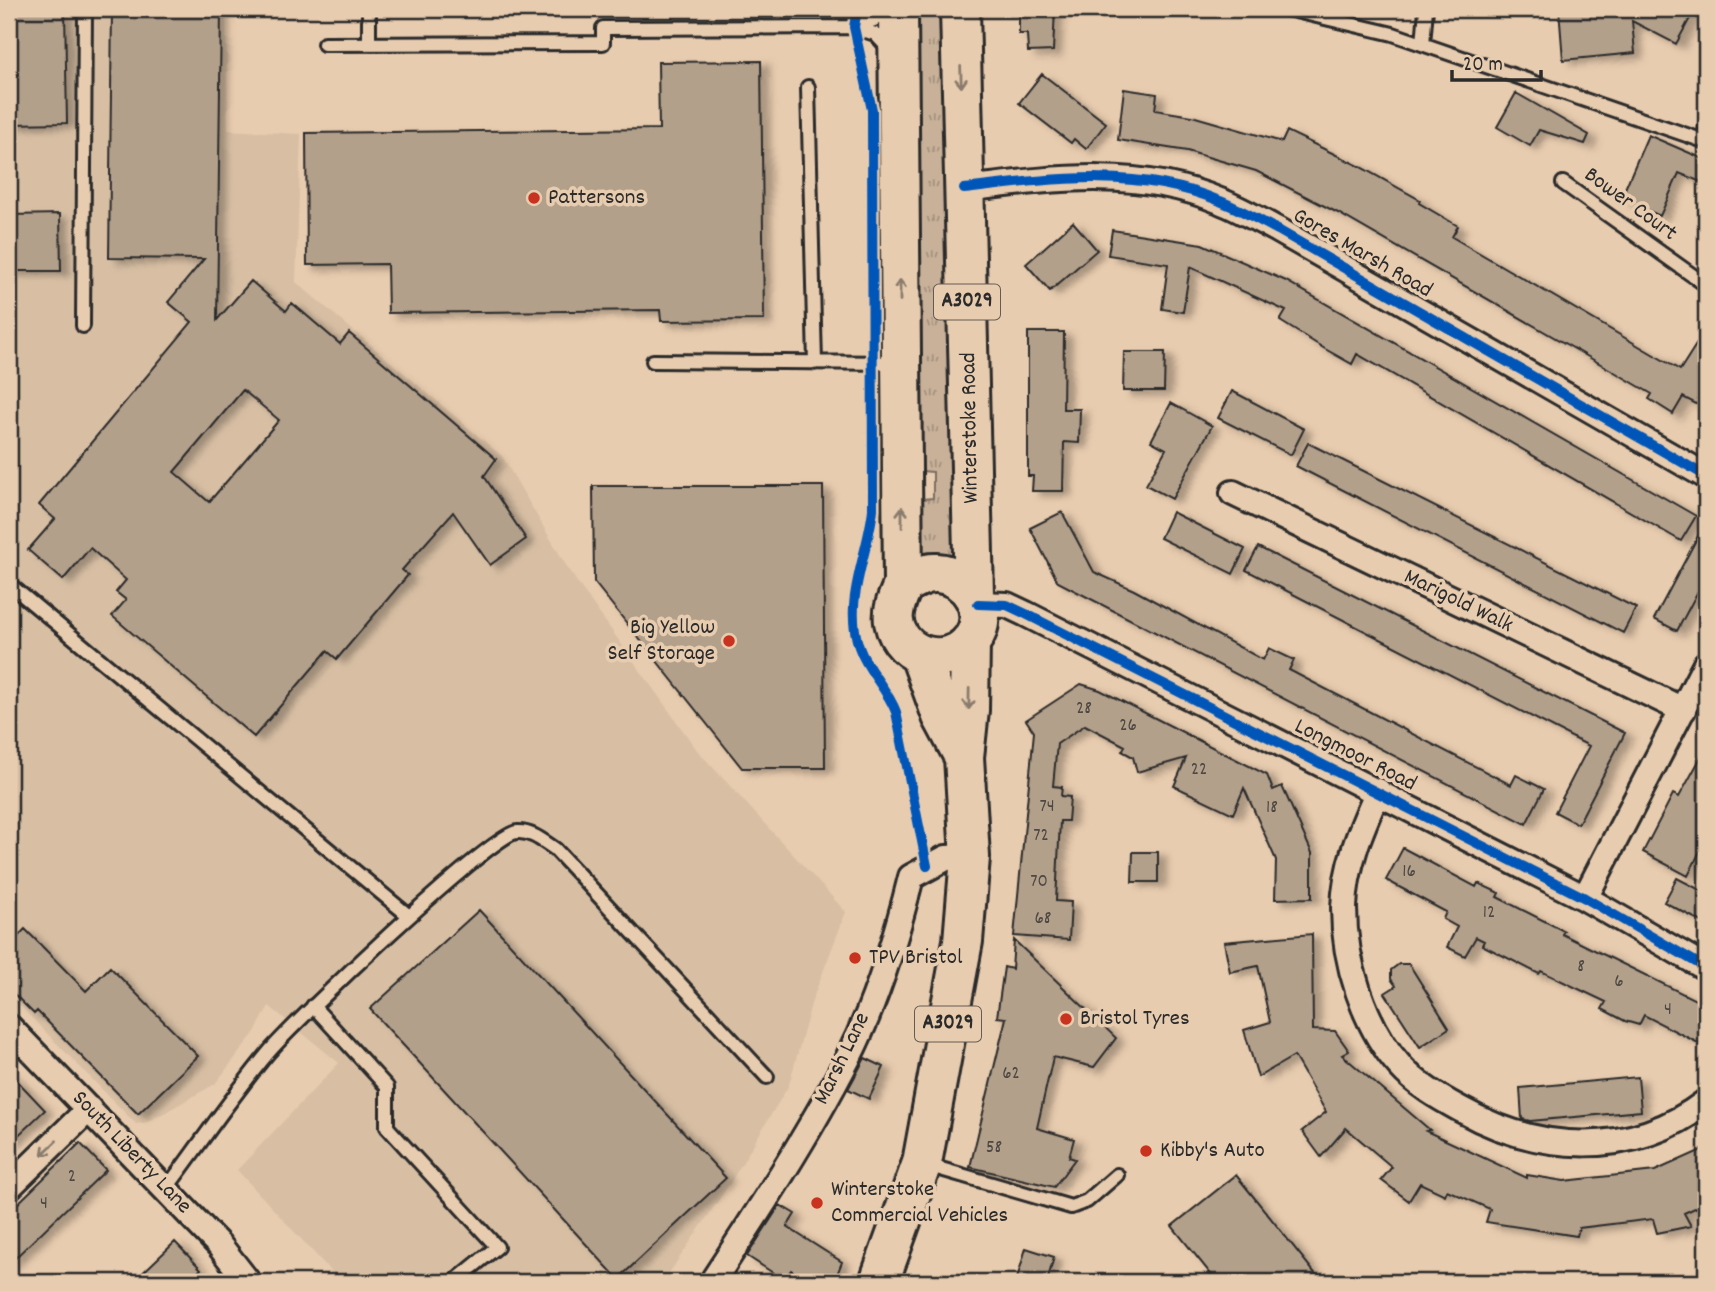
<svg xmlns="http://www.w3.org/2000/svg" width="1715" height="1291" font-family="Dekko,sans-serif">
	<defs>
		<pattern id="grass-tufts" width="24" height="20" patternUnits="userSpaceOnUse" patternTransform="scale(1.75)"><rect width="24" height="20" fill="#c9b199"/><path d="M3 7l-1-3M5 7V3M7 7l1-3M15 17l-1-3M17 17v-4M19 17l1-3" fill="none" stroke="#a3907d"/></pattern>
		<filter id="shadow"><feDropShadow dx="8" dy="4.5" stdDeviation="3.5" flood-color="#0004"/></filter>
	</defs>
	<rect width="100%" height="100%" fill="#e8ccaf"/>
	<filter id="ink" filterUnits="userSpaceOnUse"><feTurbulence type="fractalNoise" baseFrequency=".0143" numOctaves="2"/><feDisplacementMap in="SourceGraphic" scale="14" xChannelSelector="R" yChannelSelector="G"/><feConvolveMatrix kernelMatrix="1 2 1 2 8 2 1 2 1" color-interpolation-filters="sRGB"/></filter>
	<g filter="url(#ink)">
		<path fill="#d8bfa4" d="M 9,9 L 226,9 L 228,130 L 301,134 L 296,282 L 502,456 L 570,572 L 697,750 L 846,912 L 812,1001 L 789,1085 L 729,1185 L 663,1282 L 341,1282 L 237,1170 L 339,1063 L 269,1006 L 255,1032 L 215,1084 L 148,1122 L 136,1124 L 9,995 Z"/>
		<path fill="url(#grass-tufts)" stroke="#7a6e62" stroke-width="2" d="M 917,9 L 948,9 L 953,556 L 923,556 L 923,499 L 933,498 L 933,472 L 921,471 Z"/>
		<path fill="#b3a08b" stroke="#2b2b2b" stroke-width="2" fill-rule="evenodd" filter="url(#shadow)" d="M 9,9 L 65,9 L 67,123 L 9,124 Z
			M 112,9 L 221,9 L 217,320 L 251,281 L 286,311 L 292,303 L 340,344 L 349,333 L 496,459 L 484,476 L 526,539 L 490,565 L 453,512 L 402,570 L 408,575 L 337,659 L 327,651 L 254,737 L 112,616 L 126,600 L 116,592 L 126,580 L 90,548 L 63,580 L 28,550 L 55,519 L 39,505 L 192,322 L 168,302 L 204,259 L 109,258 ZM 243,390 L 279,420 L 209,502 L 174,472 Z
			M 1019,9 L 1055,9 L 1053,51 L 1028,52 L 1027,34 L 1019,34 Z
			M 1559,9 L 1695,9 L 1676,44 L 1632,21 L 1635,53 L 1563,60 Z
			M 761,61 L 764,320 L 661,321 L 660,310 L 388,313 L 387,264 L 307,265 L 306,133 L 659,129 L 658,62 Z
			M 1042,74 L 1106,123 L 1086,149 L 1074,139 L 1071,143 L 1019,103 Z
			M 1124,89 L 1157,94 L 1155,110 L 1192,116 L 1282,142 L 1287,131 L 1357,165 L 1420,200 L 1419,203 L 1458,226 L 1452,237 L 1680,370 L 1706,329 L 1706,409 L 1683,397 L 1673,414 L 1649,399 L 1652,394 L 1611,370 L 1338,213 L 1256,171 L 1187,151 L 1118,140 Z
			M 1516,93 L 1589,135 L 1585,144 L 1539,130 L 1530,146 L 1497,127 Z
			M 1648,135 L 1706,160 L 1706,184 L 1679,173 L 1660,216 L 1621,198 Z
			M 60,214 L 61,271 L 9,271 L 9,215 Z
			M 1073,222 L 1097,250 L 1050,291 L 1026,264 Z
			M 1112,230 L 1202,244 L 1286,281 L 1696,516 L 1681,541 L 1357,354 L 1352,364 L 1325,349 L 1280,321 L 1286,311 L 1190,267 L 1183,312 L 1162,309 L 1168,264 L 1108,255 Z
			M 1028,332 L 1064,332 L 1063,409 L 1080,409 L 1079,443 L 1064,442 L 1063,491 L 1032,491 L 1033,476 L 1028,476 Z
			M 1124,352 L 1165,352 L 1164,391 L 1123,391 Z
			M 1232,391 L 1304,429 L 1291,455 L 1218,418 Z
			M 1171,403 L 1212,426 L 1172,499 L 1146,485 L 1166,449 L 1151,441 Z
			M 1308,443 L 1636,608 L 1623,633 L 1296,466 Z
			M 593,486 L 823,486 L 825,768 L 742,768 L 594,582 Z
			M 1062,512 L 1094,572 L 1134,590 L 1263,660 L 1269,648 L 1294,660 L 1289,670 L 1511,785 L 1516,775 L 1544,789 L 1526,824 L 1058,582 L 1030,528 Z
			M 1172,512 L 1245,549 L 1233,574 L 1160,538 Z
			M 1706,521 L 1706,576 L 1677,631 L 1654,619 Z
			M 1258,547 L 1625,733 L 1578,824 L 1555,812 L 1589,746 L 1246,570 Z
			M 1081,684 L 1100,690 L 1267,775 L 1273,790 L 1282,786 L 1312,853 L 1312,898 L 1275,899 L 1276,860 L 1244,788 L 1233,814 L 1174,786 L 1186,758 L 1137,772 L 1133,757 L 1122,751 L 1125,746 L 1085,725 L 1057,744 L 1053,786 L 1062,787 L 1061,796 L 1070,797 L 1068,821 L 1060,821 L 1056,901 L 1071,902 L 1069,940 L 1014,936 L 1034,732 L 1026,720 Z
			M 1706,748 L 1706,839 L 1688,876 L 1643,852 L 1673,794 L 1679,797 Z
			M 1403,848 L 1476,887 L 1478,883 L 1499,893 L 1497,897 L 1564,931 L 1562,934 L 1706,1005 L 1706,1047 L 1644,1015 L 1639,1025 L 1625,1021 L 1602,1009 L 1606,1002 L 1541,971 L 1539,974 L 1482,945 L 1484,941 L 1476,937 L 1465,956 L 1447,947 L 1457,927 L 1443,919 L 1446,912 L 1386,880 Z
			M 1133,852 L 1158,852 L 1158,882 L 1132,882 Z
			M 1677,878 L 1706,893 L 1706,924 L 1664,902 Z
			M 479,910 L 726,1178 L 618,1279 L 370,1009 Z
			M 25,929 L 86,991 L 110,967 L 198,1056 L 138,1114 L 37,1011 L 34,1014 L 9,989 L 9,946 Z
			M 1312,934 L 1313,1030 L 1335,1031 L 1349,1051 L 1342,1055 L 1430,1130 L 1426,1131 L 1527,1178 L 1527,1175 L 1564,1181 L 1655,1171 L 1706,1148 L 1706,1203 L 1684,1213 L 1691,1226 L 1657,1233 L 1653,1219 L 1579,1228 L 1577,1236 L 1486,1222 L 1490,1209 L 1447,1190 L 1445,1195 L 1420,1183 L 1409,1201 L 1381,1180 L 1392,1167 L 1346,1128 L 1321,1157 L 1302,1131 L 1326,1112 L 1294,1056 L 1258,1077 L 1244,1030 L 1270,1022 L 1258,966 L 1230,972 L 1224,942 Z
			M 1014,940 L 1116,1038 L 1094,1067 L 1053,1057 L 1037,1128 L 1074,1139 L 1069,1157 L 1075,1159 L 1054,1187 L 970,1167 L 1006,1018 L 997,1017 L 1004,967 L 1012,969 Z
			M 1399,964 L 1409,964 L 1449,1028 L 1420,1047 L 1385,993 L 1396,986 L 1391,979 L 1391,970 Z
			M 865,1058 L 884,1067 L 869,1099 L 848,1089 Z
			M 9,1072 L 45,1110 L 9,1144 Z
			M 1638,1077 L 1641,1111 L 1530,1121 L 1522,1119 L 1520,1088 Z
			M 80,1143 L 106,1170 L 9,1264 L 9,1212 Z
			M 1236,1175 L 1322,1282 L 1217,1282 L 1172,1226 Z
			M 780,1205 L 795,1214 L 787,1227 L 842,1262 L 834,1282 L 810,1282 L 791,1270 L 784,1280 L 747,1256 Z
			M 175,1242 L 201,1269 L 188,1282 L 133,1282 Z
			M 1026,1248 L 1054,1257 L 1047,1282 L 1016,1282 Z"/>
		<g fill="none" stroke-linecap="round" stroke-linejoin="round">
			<defs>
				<path id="lane" d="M 886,9 L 874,20 L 854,27 L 875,34 L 888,48
					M 1287,9 L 1393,34 L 1704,141 L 1706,127
					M 369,43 L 369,9
					M 324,44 L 603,43 L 603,28 L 854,27
					M 1423,44 L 1426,9
					M 808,87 L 815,363
					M 1563,183 L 1706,285
					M 83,326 L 85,9
					M 653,361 L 897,363
					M 9,584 L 409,916
					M 313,1006 L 387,1087 L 387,1127 L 497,1247 L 454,1282
					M 927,1165 L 1071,1207 L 1087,1201 L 1117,1175
					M 166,1189 C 200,1144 232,1096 268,1053 C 293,1023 492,833 517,832 C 532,831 544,842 555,849 L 767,1077"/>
				<path id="street" d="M 964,189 C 1049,179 1138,166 1220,201 C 1240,209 1259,220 1278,230 L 1706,476
					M 1233,493 L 1683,710
					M 978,604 L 1007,605 L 1026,614 L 1585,898 L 1706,968
					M 1378,791 C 1361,829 1345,866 1344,908 C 1344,962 1364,1026 1400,1066 C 1417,1085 1438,1097 1460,1109 C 1538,1153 1632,1159 1706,1102
					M 1585,898 L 1706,664
					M 9,1027 L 219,1245 L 248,1282
					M 9,1187 L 89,1109
					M 712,1282 C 760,1209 808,1136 848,1058 C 877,1001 896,938 911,877 L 946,858 L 970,857"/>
				<path id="highway" d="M 898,9 L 903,585 C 898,597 892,609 894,622 C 901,659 949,670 972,640 C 992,612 969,575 937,573 C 925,572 913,579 903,585
					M 960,9 L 974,595
					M 920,655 L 942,716 L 964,757
					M 879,1282 L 922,1163 L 963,941 L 970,857 L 964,757 L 969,710 L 970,642"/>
			</defs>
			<use href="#lane" stroke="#2b2b2b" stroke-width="18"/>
			<use href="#street" stroke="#2b2b2b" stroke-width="30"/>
			<use href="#highway" stroke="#2b2b2b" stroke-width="44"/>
			<use href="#lane" stroke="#e8ccaf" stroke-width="12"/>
			<use href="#street" stroke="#e8ccaf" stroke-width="24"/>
			<use href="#highway" stroke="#e8ccaf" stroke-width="38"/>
			<defs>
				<path id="cycleway" d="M 857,9 L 854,27 L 872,110 L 873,509 C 868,556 843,600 859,647 C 867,671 887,688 896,712 L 927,866
					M 964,189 C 1049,179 1138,166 1220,201 C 1240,209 1259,220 1278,230 L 1706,476
					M 978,604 L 1007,605 L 1026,614 L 1585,898 L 1706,968"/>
			</defs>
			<use href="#cycleway" stroke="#e8ccaf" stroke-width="15"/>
			<use href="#cycleway" stroke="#0057b8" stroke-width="10"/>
		</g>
		<defs><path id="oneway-shaft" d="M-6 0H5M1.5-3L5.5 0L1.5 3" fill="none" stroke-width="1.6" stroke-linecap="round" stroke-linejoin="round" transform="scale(1.75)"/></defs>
		<g stroke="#8a7c6d">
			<use href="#oneway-shaft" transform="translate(961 77) rotate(88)"/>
			<use href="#oneway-shaft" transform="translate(900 290) rotate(-90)"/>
			<use href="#oneway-shaft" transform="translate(902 517) rotate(-90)"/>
			<use href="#oneway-shaft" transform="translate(969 699) rotate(91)"/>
			<use href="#oneway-shaft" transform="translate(49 1148) rotate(136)"/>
		</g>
	</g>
	<g fill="#c8321e" stroke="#e8ccaf" stroke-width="2.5">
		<circle cx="534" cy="198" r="7"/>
		<circle cx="729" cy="641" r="7"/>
		<circle cx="855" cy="958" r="7"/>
		<circle cx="1066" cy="1019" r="7"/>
		<circle cx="1146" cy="1151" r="7"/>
		<circle cx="817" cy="1203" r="7"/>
	</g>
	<g text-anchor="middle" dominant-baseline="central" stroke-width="7" stroke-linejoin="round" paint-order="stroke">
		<g font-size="19" fill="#4d4843">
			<text x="1084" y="709">28</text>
			<text x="1128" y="726">26</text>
			<text x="1199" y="770">22</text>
			<text x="1047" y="807">74</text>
			<text x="1272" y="808">18</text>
			<text x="1041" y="836">72</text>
			<text x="1409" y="872">16</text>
			<text x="1039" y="882">70</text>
			<text x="1489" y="913">12</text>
			<text x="1043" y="919">68</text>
			<text x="1581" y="967">8</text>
			<text x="1619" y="982">6</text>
			<text x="1668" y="1010">4</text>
			<text x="1011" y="1074">62</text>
			<text x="994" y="1148">58</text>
			<text x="72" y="1177">2</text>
			<text x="44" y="1204">4</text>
		</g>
		<g fill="#e8ccaf" stroke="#645b53" stroke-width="2">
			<rect x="934" y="284.5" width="66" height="35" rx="5"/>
			<rect x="915" y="1006.5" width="66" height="35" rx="5"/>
		</g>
		<g font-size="21" font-weight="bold" fill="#2b2b2b">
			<text x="967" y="302">A3029</text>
			<text x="948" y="1024">A3029</text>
		</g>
		<g font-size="23" fill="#2b2b2b" stroke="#e8ccaf" text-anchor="start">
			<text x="548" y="198">Pattersons</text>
			<text x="715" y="628" text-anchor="end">Big Yellow<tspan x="715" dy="26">Self Storage</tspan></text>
			<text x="869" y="958">TPV Bristol</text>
			<text x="1080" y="1019">Bristol Tyres</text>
			<text x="1160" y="1151">Kibby's Auto</text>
			<text x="831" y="1190">Winterstoke<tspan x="831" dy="26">Commercial Vehicles</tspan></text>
		</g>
		<g font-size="23" fill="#2b2b2b" stroke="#e8ccaf">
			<text transform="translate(1630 205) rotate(36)">Bower Court</text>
			<text transform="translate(1362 254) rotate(30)">Gores Marsh Road</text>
			<text transform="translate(971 428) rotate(-91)">Winterstoke Road</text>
			<text transform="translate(1458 602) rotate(26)">Marigold Walk</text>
			<text transform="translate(1355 756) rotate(27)">Longmoor Road</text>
			<text transform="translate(843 1059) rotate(-64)">Marsh Lane</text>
			<text transform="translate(131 1153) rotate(46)">South Liberty Lane</text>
		</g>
	</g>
	<rect width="1715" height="1291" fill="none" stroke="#e8ccaf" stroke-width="35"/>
	<rect x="18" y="18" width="1680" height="1256" fill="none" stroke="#2b2b2b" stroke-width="2.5" filter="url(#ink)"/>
	<path d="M1452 70v10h89v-10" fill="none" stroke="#2b2b2b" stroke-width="3.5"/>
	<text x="1463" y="70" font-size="21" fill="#2b2b2b" stroke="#e8ccaf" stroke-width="5" paint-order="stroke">20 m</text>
</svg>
